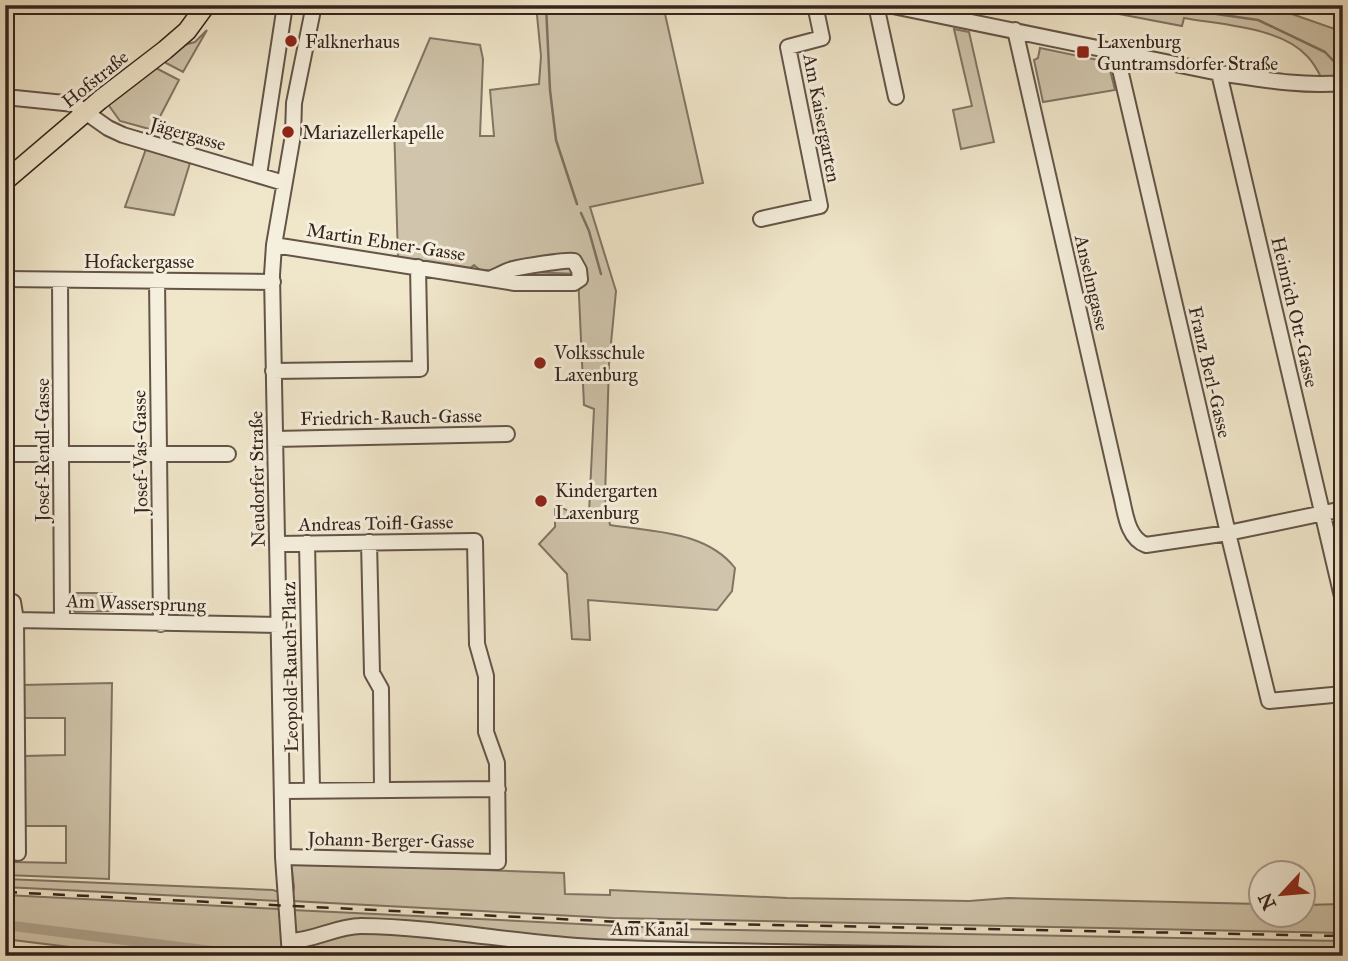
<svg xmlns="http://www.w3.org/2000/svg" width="1348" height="961" font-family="'IM FELL Great Primer',serif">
	<rect width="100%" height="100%" fill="#f0e6ca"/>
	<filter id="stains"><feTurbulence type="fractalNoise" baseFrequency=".00286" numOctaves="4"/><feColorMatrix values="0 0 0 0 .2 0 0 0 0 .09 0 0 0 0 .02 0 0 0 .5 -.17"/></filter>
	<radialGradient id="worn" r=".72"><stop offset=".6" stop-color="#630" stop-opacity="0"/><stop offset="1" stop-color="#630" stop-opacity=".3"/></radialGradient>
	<path fill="#d0c5ac" stroke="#827464" stroke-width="2" d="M 536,5 L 663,5 L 703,183 L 590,207 L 616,291 L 609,364 L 605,498 L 610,525 C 653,532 706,531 735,568 L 732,591 L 717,610 L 588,600 L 590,640 L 572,639 L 567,574 L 539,544 L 555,527 L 555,508 L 561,507 L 582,519 L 589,513 L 594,409 L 584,405 L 578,274 L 480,270 L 474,265 L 469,269 L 398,258 L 394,123 L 430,38 L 480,45 L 483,59 L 480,136 L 494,136 L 490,90 L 539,84 L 541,56 Z
		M 1072,5 L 1269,6 L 1335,29 L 1343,38 L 1343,76 L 1322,79 C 1318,71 1313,62 1307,56 C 1280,27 1222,25 1184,18 L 1182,26 Z
		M 954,29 L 969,32 L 994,142 L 961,149 L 953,110 L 972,106 Z
		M 207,30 L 183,72 L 166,63 L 165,60 L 180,46 L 195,42 Z
		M 1040,48 L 1108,62 L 1115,90 L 1043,102 L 1034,60 L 1038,58 Z
		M 154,67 L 179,80 L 153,130 L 120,121 L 107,103 Z
		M 146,149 L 190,163 L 174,215 L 125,207 Z
		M 71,593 L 112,593 L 112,611 L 75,612 L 70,605 Z
		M 5,664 L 10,664 L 11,685 L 12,862 L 66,863 L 66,826 L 24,826 L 24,756 L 65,755 L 65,718 L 23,718 L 22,685 L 112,683 L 109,879 L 5,875 Z
		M 291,863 L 564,873 L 565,894 L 610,895 L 610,890 L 787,898 L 969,901 L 1008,898 L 1260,904 L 1260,916 L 1302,916 L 1303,905 L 1343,904 L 1343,933 L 612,918 L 292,901 L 294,887 Z
		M 5,879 L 273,890 L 279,892 L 279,901 L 5,887 Z
		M 5,895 L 279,909 L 284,956 L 143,956 L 5,939 Z
		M 292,910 L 682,929 L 1343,941 L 1343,956 L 298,956 L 297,945 L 305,936 L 296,933 L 292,924 Z"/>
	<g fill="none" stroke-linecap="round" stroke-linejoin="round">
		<path stroke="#7f7061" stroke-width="2.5" d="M 546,5 L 550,90 L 556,140 L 577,204
			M 1154,5 L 1258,20 L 1325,52 L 1343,71
			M 1217,5 L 1224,14
			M 581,213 L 589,231 L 601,274"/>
		<path stroke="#b0a48f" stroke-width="10" d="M 5,925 L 252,956"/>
		<defs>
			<path id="minor" d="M 876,5 L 896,97
				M 888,5 L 1219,73 C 1260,79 1302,87 1343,83
				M 1015,30 L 1120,491 C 1125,509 1126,538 1146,545 L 1228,533 L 1343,509
				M 1116,52 L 1228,533 L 1269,701 L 1343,694
				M 1219,73 L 1343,601
				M 5,97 L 74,104 L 108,128 L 123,135 L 284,183
				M 259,175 L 285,5
				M 761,219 L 820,206 L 788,47 L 822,38 L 815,5
				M 274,245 L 515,283 L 574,283 L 580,279 L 579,270 L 574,261 C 568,259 521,267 513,269 C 506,271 499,275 492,278
				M 5,279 L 273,282
				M 60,280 L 62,620
				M 157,280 L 161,624
				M 273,371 L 420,369 L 418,267
				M 275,439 L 507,434
				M 5,454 L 228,454
				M 369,542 L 372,673 L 381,689 L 382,789
				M 307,543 L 312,789
				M 278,544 L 475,541 L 477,644 L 486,676 L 486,732 L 497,763 L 498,862 L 283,857
				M 5,602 L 13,602 L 16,620 L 279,625
				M 16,620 L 18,853
				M 283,791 L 498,789
				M 289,941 C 314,941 336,926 361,926 C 439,927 516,943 594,947 C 733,953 873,953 1013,956
				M 290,956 L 283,857 L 272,275 L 274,245 L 293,135 L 294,103 L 314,5"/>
			<path id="major" d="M 5,181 L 100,100 L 165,50 L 187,31 L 206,5"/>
		</defs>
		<use href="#minor" stroke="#645448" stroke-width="18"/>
		<use href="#major" stroke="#35231c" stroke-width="21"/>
		<use href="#minor" stroke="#f5efdd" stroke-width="14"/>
		<use href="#major" stroke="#f0e6ca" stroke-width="18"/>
		<path stroke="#35231c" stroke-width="2.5" stroke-dasharray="12 12" stroke-linecap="butt" d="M 5,892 L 621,922 L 1343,936"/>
	</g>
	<g fill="#8f2418" stroke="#f5efdd" stroke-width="2.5">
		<circle cx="291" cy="41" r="7"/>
		<rect x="1076" y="45" width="14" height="14" rx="3.5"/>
		<circle cx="288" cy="132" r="7"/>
		<circle cx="540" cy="363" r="7"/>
		<circle cx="541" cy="501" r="7"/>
	</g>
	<g text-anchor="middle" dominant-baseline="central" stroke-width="6" stroke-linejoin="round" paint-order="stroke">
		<g font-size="19" fill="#35231c" stroke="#f5efdd" text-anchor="start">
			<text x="305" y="41">Falknerhaus</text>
			<text x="1097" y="41">Laxenburg<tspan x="1097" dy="22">Guntramsdorfer Straße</tspan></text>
			<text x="302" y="132">Mariazellerkapelle</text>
			<text x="554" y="352">Volksschule<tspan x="554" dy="22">Laxenburg</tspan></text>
			<text x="555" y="490">Kindergarten<tspan x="555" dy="22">Laxenburg</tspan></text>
		</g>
		<g font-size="19" fill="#35231c" stroke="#f5efdd">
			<text transform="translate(95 79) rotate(-39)">Hofstraße</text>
			<text transform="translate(822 118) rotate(79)">Am Kaisergarten</text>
			<text transform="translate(188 134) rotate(16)">Jägergasse</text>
			<text transform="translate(386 242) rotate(9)">Martin Ebner-Gasse</text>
			<text x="139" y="261">Hofackergasse</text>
			<text transform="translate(1092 283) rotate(77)">Anselmgasse</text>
			<text transform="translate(1295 312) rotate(77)">Heinrich Ott-Gasse</text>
			<text transform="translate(1210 372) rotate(77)">Franz Berl-Gasse</text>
			<text transform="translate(391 417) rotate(-1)">Friedrich-Rauch-Gasse</text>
			<text transform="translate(42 450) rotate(-90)">Josef-Rendl-Gasse</text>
			<text transform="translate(140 452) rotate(-91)">Josef-Vas-Gasse</text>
			<text transform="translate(257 479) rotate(-91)">Neudorfer Straße</text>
			<text transform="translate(376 523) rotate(-1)">Andreas Toifl-Gasse</text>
			<text transform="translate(136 603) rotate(2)">Am Wassersprung</text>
			<text transform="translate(290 667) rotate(-91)">Leopold-Rauch-Platz</text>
			<text transform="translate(391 840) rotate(1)">Johann-Berger-Gasse</text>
			<text transform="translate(650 929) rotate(1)">Am Kanal</text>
		</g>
	</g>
	<rect width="1348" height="961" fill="none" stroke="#f0e6ca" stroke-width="28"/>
	<rect x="7" y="7" width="1334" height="947" fill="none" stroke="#35231c" stroke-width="3.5"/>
	<rect x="14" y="14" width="1320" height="933" fill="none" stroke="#35231c" stroke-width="2"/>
	<g transform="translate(1282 894) rotate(244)"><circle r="33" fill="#f5efdd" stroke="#a89d90" stroke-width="2"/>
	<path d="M0-5L12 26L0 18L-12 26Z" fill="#8f2418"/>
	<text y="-10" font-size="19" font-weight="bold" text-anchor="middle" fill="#35231c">N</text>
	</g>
	<rect width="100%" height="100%" filter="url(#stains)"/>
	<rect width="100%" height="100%" fill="url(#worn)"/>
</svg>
